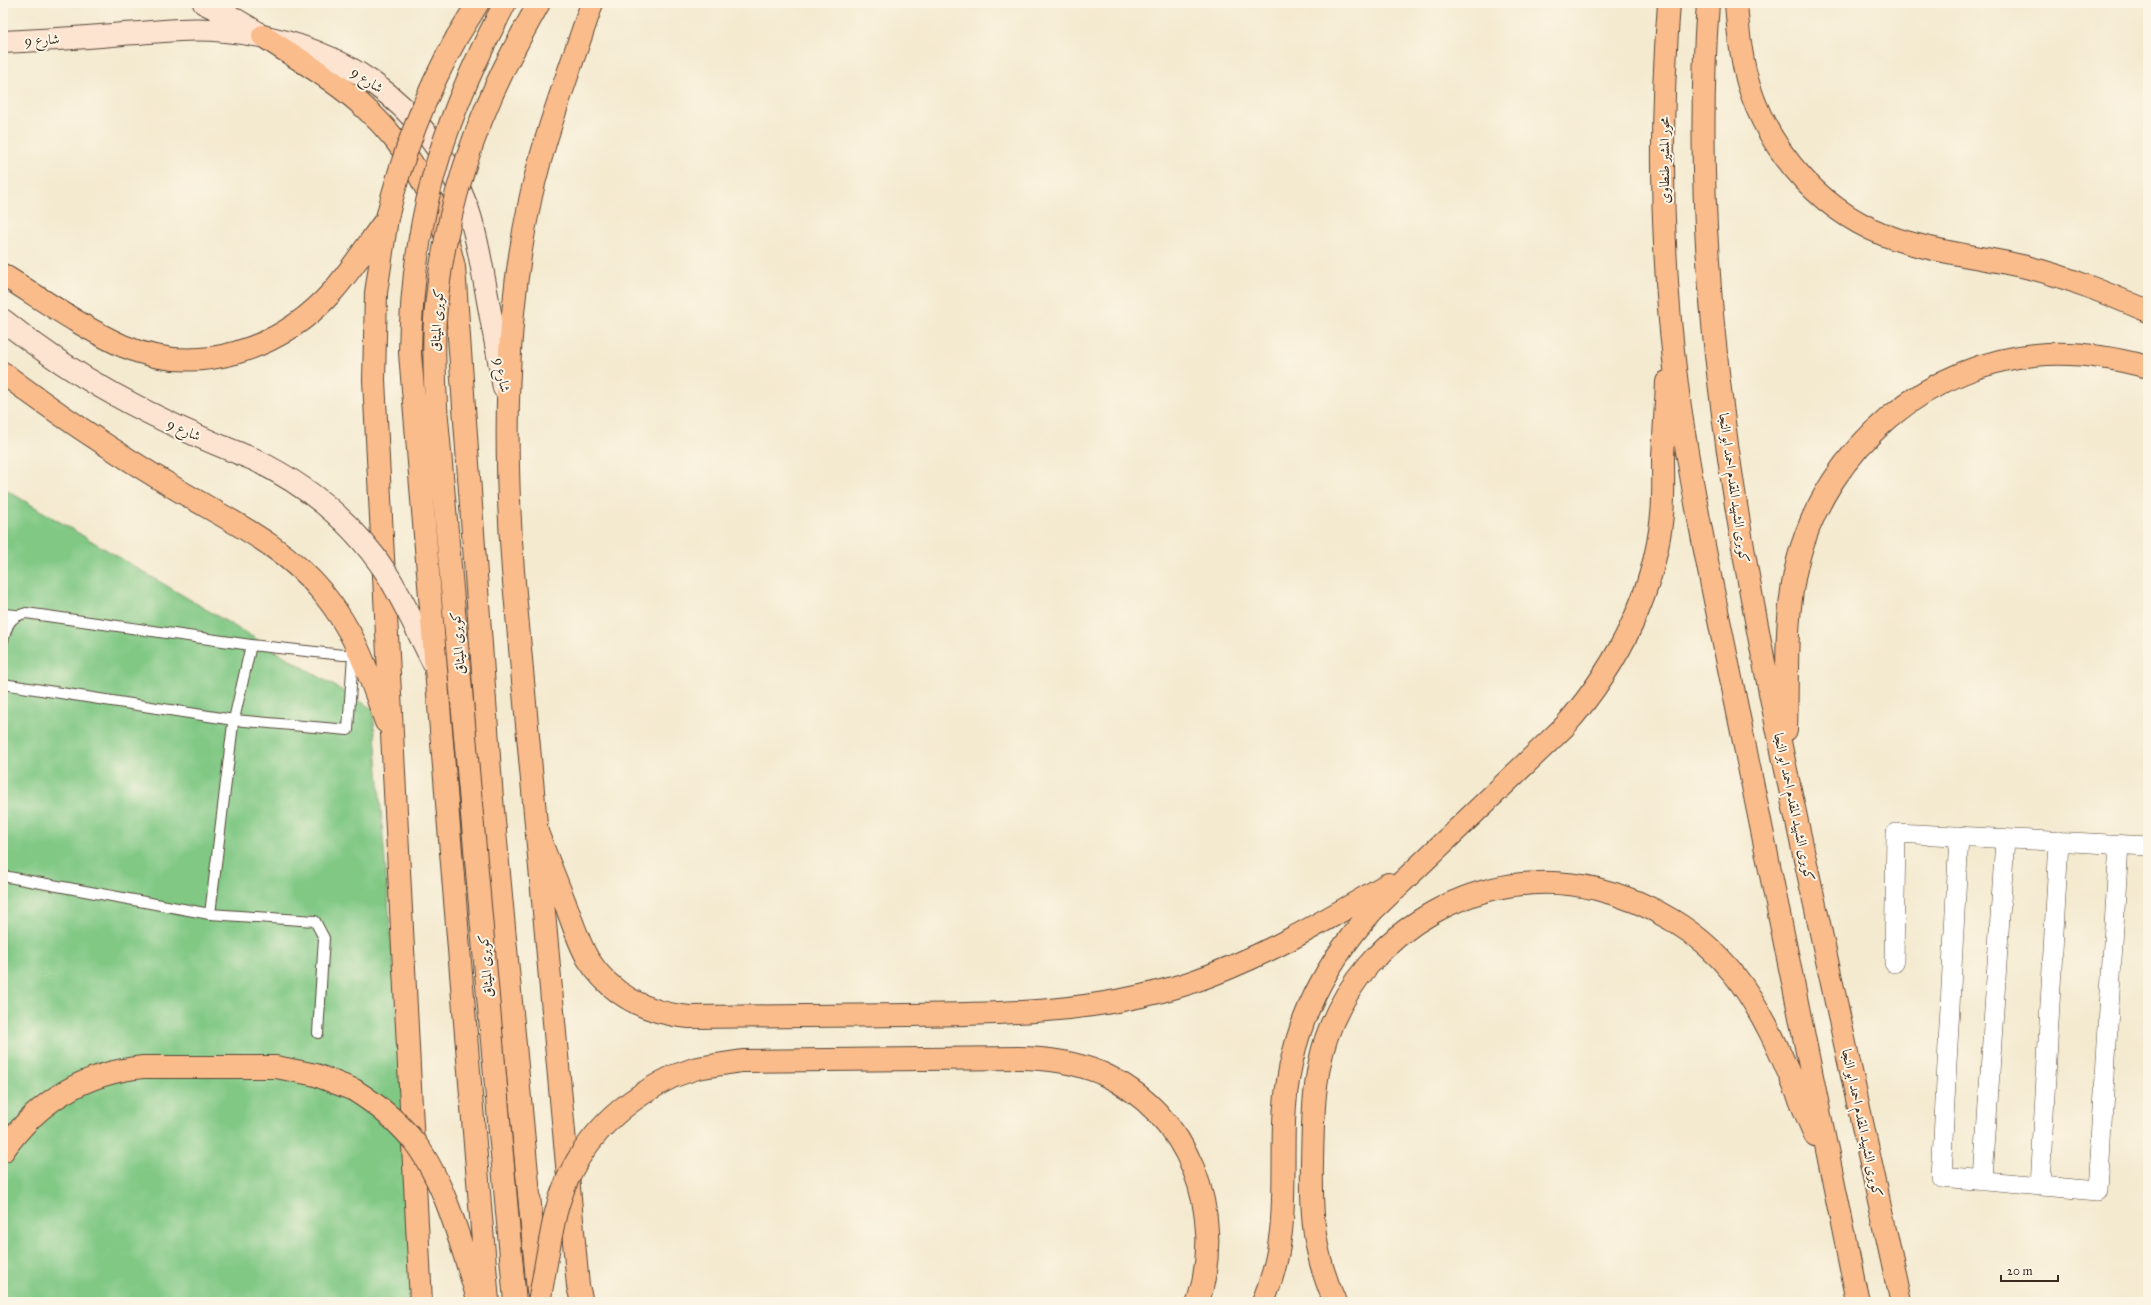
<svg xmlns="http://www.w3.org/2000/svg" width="2151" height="1305" font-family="'IM FELL Great Primer',Amiri,serif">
	<rect width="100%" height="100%" fill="#fcf5e5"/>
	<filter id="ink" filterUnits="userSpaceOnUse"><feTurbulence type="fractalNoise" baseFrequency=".025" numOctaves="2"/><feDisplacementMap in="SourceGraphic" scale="8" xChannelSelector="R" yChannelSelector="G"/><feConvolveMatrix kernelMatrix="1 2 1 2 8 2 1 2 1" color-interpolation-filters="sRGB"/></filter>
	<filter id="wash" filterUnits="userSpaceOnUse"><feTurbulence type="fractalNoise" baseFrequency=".012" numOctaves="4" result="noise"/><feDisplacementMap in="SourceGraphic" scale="16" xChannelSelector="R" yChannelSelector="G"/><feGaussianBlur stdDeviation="0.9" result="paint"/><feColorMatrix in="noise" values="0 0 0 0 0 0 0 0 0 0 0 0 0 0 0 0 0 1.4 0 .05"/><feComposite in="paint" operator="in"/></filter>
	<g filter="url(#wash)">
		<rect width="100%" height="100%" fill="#f4ead0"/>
		<path fill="#80c884" stroke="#5e7951" d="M 3,488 L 373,709 L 420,1302 L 3,1302 Z"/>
	</g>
	<g filter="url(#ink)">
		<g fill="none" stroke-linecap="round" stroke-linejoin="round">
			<defs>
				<path id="service" d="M 3,614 L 16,615
					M 3,641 C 7,625 9,617 26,613 L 251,645
					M 3,684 L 234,720 L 348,730 L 353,655
					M 3,876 L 210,914
					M 318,1033 L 324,938 L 315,921 L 210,914 L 233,724 L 251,645 L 343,655 L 362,654"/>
				<path id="minor" d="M 1959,836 L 1941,1177 L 2098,1191 L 2119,844
					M 1894,963 L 1896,833 L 2148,846
					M 1983,1181 L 2005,839
					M 2040,1186 L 2059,841"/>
				<path id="secondary" d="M 204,3 L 228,15 L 255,31
					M 3,42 C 43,40 83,38 123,34 C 157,32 191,27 225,31 C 336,41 427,100 467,207 C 476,231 480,258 485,284 C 491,319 498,354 504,388
					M 3,320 C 78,381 163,424 253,459"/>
				<path id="primary" d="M 497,19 L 505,3
					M 523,32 L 539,3
					M 263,36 C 297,59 335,80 365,108 C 413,151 440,205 454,267 L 492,799 L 538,1291
					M 457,37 L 478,3
					M 387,218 L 376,293 L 374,380 L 421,1302
					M 3,275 C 42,299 81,327 123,346 C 198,378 280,350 333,291 C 352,269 368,244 385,221
					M 3,373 C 57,414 115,452 173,487 C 226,519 283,544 323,593 C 357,635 368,672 386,722
					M 674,1076 L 697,1068 L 742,1061 L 1018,1058 C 1047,1058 1074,1062 1101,1073 C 1190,1113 1226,1212 1198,1302
					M 3,1151 C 37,1102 84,1073 143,1067 L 276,1067 L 316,1075 L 354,1090
					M 582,1302 L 578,1286 L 513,571 C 504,447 504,318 531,196 C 546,130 571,67 592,3"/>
				<path id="trunk" d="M 1669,3 C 1659,132 1661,264 1678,393 C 1695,515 1723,636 1747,757 C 1784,939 1821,1120 1858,1302
					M 1708,3 C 1687,284 1741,562 1800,836 C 1834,991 1867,1147 1901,1302
					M 1736,3 C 1738,31 1741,60 1749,86 C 1771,156 1826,216 1896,239 C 1938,253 1983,257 2026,267 C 2068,277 2108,294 2148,311
					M 1786,730 C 1788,674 1784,615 1798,560 C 1827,448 1930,360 2047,354 C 2082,352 2115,358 2148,367
					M 537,832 C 547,858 557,883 567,908 C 573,925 579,943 588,959 C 611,995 647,1013 689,1017 C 762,1016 835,1015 908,1015 C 1003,1014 1097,1013 1189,983 C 1260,959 1323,922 1388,884
					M 1263,1302 C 1289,1240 1282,1187 1284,1122 C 1287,1038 1318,971 1374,909 L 1565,726 C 1617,666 1654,595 1662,515 C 1664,496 1663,477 1663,458 C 1664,432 1666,407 1667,382
					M 1335,1302 C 1313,1252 1311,1216 1312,1162 C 1313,1120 1313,1079 1326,1039 C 1363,929 1485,861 1597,889 C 1650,902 1699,931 1733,973 C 1771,1020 1791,1081 1815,1135"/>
			</defs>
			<use href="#service" stroke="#574739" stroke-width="12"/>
			<use href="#minor" stroke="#574739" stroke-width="20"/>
			<use href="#secondary" stroke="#574739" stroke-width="24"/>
			<use href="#primary" stroke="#574739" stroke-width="24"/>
			<use href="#trunk" stroke="#574739" stroke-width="24"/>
			<use href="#service" stroke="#fff" stroke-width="10"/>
			<use href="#minor" stroke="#fff" stroke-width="19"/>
			<use href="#secondary" stroke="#fde4d1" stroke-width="22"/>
			<use href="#primary" stroke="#fabc8b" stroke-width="22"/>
			<use href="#trunk" stroke="#fabc8b" stroke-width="22"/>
			<defs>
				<path id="secondary-bridge" d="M 253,459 C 307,485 353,522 387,574 C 405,603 419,635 435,666"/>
				<path id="primary-bridge" d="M 387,218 C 402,154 425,95 457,37
					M 354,1090 C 378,1105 399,1122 416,1144 C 447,1186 463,1252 479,1302
					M 488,1302 L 410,353 C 412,226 438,132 497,19
					M 515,1302 L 436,407 C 435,377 433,348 435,319 C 443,215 473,123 523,32
					M 539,1302 C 545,1272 549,1241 556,1212 C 573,1147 616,1104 674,1076"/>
			</defs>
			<use href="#secondary-bridge" stroke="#574739" stroke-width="24" stroke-linecap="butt"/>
			<use href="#primary-bridge" stroke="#574739" stroke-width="24" stroke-linecap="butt"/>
			<use href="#secondary-bridge" stroke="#fde4d1" stroke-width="22"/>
			<use href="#primary-bridge" stroke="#fabc8b" stroke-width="22"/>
		</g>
	</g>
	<g text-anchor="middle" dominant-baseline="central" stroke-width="4" stroke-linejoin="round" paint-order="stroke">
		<g font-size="14" fill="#3b2a1e" stroke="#fcf5e5">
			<text transform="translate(42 40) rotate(-3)">شارع 9</text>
			<text transform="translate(367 80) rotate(33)">شارع 9</text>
			<text transform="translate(1664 160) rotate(-90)">محور المشير طنطاوى</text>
			<text transform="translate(437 320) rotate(-87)">كوبرى الميثاق</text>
			<text transform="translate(502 375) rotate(79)">شارع 9</text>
			<text transform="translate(184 430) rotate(24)">شارع 9</text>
			<text transform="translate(1734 488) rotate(82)">كوبرى الشهيد المقدم احمد ابو النجا</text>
			<text transform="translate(458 643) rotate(-95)">كوبرى الميثاق</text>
			<text transform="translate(1794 807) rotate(78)">كوبرى الشهيد المقدم احمد ابو النجا</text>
			<text transform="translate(486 966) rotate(-95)">كوبرى الميثاق</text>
			<text transform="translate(1862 1123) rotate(78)">كوبرى الشهيد المقدم احمد ابو النجا</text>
		</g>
	</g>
	<rect width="2151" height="1305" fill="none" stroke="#fcf5e5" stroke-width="16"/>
	<path d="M2001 1275v6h57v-6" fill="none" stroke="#3b2a1e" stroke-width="2"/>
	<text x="2007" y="1275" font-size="12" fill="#3b2a1e" stroke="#fcf5e5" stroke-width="3" paint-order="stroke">20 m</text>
</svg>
